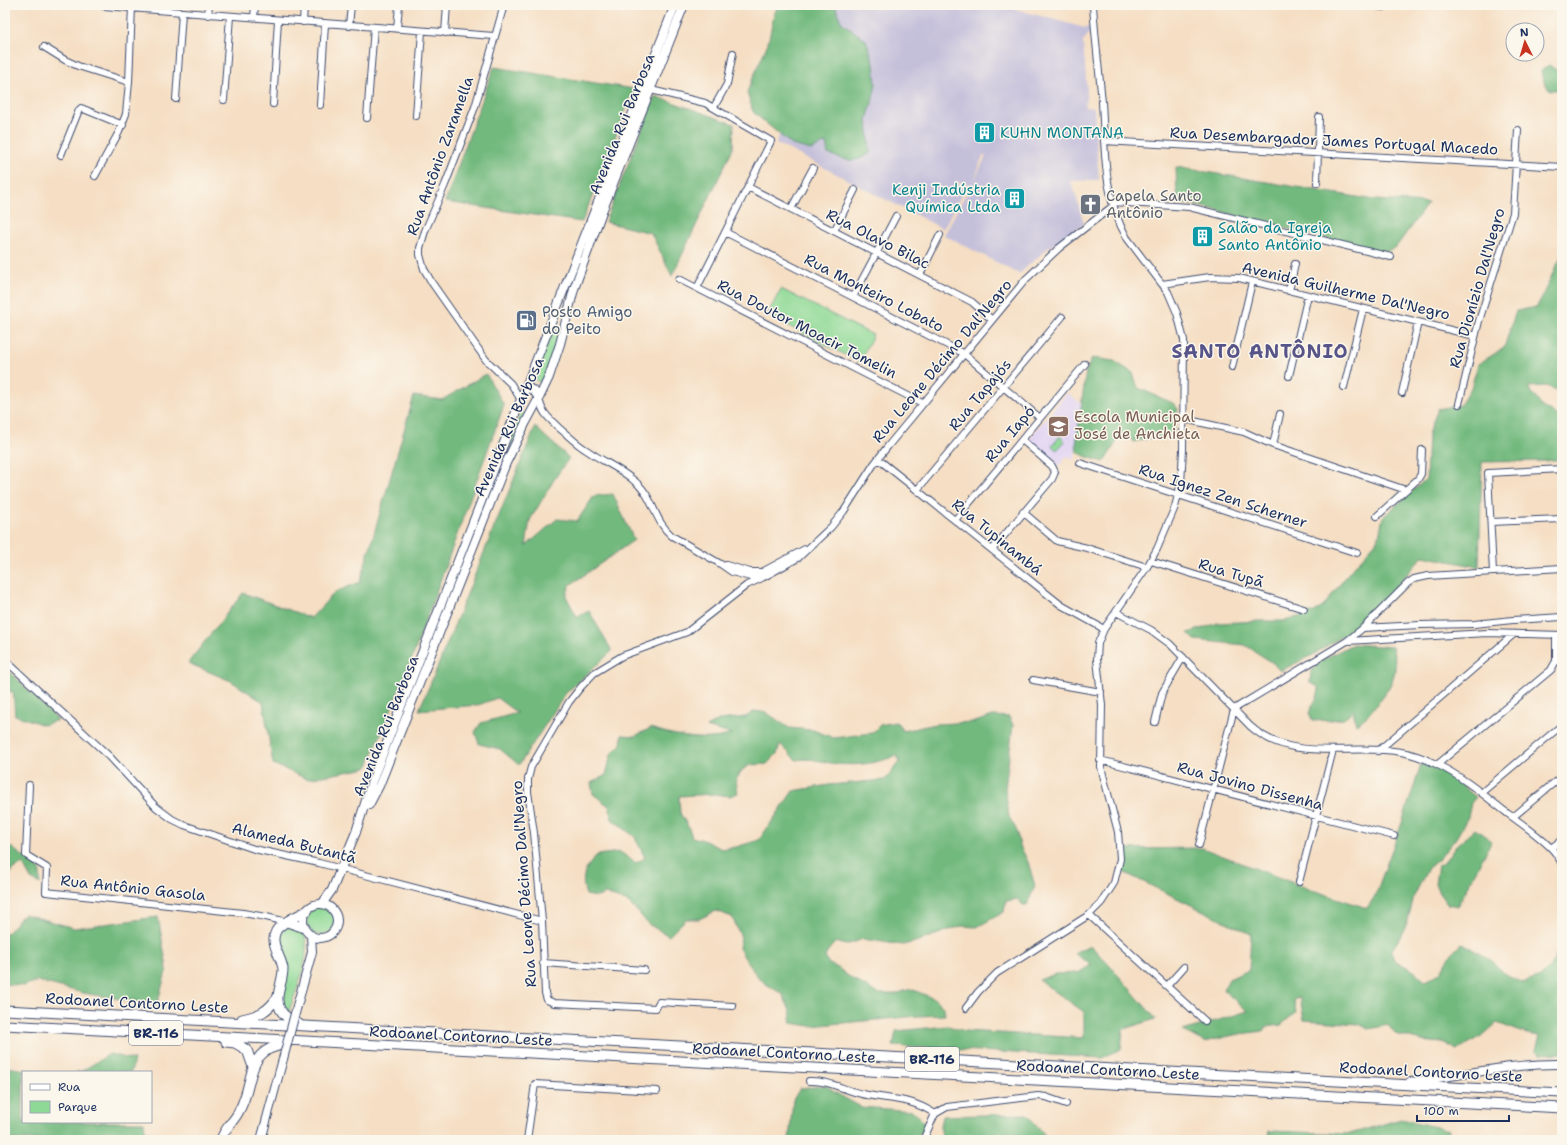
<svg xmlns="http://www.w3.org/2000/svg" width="1567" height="1145" font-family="'Shantell Sans',sans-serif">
	<rect width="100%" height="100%" fill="#fbf7ec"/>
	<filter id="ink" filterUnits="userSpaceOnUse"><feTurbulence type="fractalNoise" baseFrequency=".025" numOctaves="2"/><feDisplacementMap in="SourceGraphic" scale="8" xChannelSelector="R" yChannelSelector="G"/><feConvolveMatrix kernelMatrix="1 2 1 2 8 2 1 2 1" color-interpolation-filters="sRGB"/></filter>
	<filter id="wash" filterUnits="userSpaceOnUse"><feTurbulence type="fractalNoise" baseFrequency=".012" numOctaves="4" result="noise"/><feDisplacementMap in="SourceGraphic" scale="16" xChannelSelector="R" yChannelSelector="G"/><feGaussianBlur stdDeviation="0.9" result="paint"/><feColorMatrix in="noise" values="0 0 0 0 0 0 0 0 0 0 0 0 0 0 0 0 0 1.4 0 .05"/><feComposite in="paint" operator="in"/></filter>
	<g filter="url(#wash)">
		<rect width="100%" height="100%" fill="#f5dec3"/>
		<path fill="#e1d4f3" d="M 1067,393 L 1082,404 L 1081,417 L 1074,460 L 1067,456 L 1059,466 L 1029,439 Z"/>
		<path fill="#c5c0da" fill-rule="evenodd" d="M 835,5 L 1000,5 L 1085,28 L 1095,26 L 1083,41 L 1087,92 L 1085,107 L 1094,108 L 1099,180 L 1070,181 L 1075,192 L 1084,224 L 1048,248 L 1019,274 L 944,235 L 963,199 L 972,185 L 955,181 L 965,189 L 943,229 L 776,143 ZM 983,155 L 986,156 L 974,181 Z"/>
		<path fill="#8ed995" stroke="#54847a" d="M 781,289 L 873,335 L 859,362 L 767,315 Z
			M 553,328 L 561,331 L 541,383 L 532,378 Z
			M 521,411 L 527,416 L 498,473 Z
			M 1060,436 L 1065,441 L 1057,450 L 1052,446 Z
			M307 921a14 14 0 1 1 28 0a14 14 0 1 1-28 0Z
			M 290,926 L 304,931 C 312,959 296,988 288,1015 C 277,1001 286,988 287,973 C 288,958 276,945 282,931 Z"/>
		<path fill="#72b97e" stroke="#46746e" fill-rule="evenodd" d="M 778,5 L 835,5 L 841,22 L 866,40 L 874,63 L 876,84 L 872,103 L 867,120 L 870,153 C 853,165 846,160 828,154 L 826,143 L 811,150 L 792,145 L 753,112 L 747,92 L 768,43 L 774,15 Z
			M 1549,65 L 1562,74 L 1562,90 L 1550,90 L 1543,81 L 1541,71 Z
			M 494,67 L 634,89 L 582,222 L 445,202 Z
			M 655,96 L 734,124 L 733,148 L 672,276 L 651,233 L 605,222 Z
			M 1176,167 L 1375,200 L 1428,203 L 1396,247 L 1384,252 L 1300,232 L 1200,206 L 1177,203 Z
			M 1562,254 L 1562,392 L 1546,386 L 1528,387 L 1542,407 L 1562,418 L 1562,459 L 1545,461 L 1482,462 L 1479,567 L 1423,556 L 1367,620 L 1311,656 L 1280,671 L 1273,663 L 1245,645 L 1195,640 L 1188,633 L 1218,623 L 1260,621 L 1285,621 L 1314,612 L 1323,607 L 1350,571 L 1378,540 L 1383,517 L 1426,479 L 1428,434 L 1438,409 L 1460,405 L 1471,388 L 1478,364 L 1504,348 L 1516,311 L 1537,307 Z
			M 1092,358 L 1114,361 L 1133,373 L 1138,388 L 1173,403 L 1178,409 L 1173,434 C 1160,437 1147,438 1133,442 L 1131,439 L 1121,435 L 1104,462 L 1087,457 L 1077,452 L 1076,444 L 1086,371 Z
			M 486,374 L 504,405 L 414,653 L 367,768 L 307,779 L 273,764 L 263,702 L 231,681 L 188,663 L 243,593 L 311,618 L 335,592 L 360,582 L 414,396 L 442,400 Z
			M 535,427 L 569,458 L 555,478 L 530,520 L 526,546 L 557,519 L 577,521 L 594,496 L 613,494 L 634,540 L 570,585 L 566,596 L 577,617 L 589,611 L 612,651 L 566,693 L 519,765 L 500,749 L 479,744 L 475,732 L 481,723 L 517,713 L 497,698 L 478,705 L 419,710 L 435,673 Z
			M 1353,644 L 1392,647 C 1400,672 1392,686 1376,705 C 1370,713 1365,719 1356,724 L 1353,710 L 1344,719 L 1313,721 L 1309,713 C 1313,702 1319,698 1319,687 L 1310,683 L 1311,671 L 1322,660 Z
			M 5,667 L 58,720 L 44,725 L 15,715 L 13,691 L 5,693 Z
			M 755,711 L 767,713 L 789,728 L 813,730 L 834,738 L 872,733 L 880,725 L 896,722 L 903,731 L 936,724 L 975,722 L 993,716 L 1009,717 L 1013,725 L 1005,789 L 1009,817 L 1016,829 L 1020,846 L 1028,862 L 1035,886 L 1027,905 L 1023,905 L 1018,899 L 1006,901 L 1004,912 L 977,927 L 961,926 L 915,942 L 903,945 L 863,939 L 846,945 L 836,942 L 830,948 L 825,957 L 829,964 L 838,968 L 852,979 L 879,994 L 895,994 L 911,989 L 935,999 L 944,1008 L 945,1015 L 918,1016 L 810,1026 L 791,1023 C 793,1011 786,1004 782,993 C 759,983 751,969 739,948 L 741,937 L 732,917 L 716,911 L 699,919 L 686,919 L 669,936 L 648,924 L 639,913 L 626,901 L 606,894 L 597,897 L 586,895 C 580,876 585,869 597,855 L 620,852 L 636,863 L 645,858 L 635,837 L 612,819 L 609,806 L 593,794 L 591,783 L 606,775 L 611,754 L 621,744 L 622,735 L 635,736 L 651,728 C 674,736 707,743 731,734 L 706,727 L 719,720 L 746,717 ZM 780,744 L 796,760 C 814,757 823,763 839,764 C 859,766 879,763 897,755 L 899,762 L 885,780 L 829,785 L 793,791 L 759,840 L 736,847 L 722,849 L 703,840 L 692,837 L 689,828 L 680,813 L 679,796 L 715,794 L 730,796 L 738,793 L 736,780 L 742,770 L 750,765 L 767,764 L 777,754 Z
			M 1421,764 L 1442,770 L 1476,797 L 1471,803 L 1468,817 L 1456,838 L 1439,859 L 1428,868 L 1414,896 L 1406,928 L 1391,951 L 1394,960 L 1414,971 L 1425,981 L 1440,973 L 1452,953 L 1462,943 L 1492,961 L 1504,973 L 1523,983 C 1528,981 1533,980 1538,978 C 1551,972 1558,952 1562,938 L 1562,1053 L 1541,1054 L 1536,1050 L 1540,1036 L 1527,1034 L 1497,1023 L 1482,1036 L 1457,1050 L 1443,1043 L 1421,1041 L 1395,1034 L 1388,1025 L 1369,1029 L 1359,1024 L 1304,1020 L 1300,997 L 1294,1000 L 1296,1012 L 1281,1025 L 1266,1027 L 1263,1031 L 1234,1035 L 1204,1042 L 1183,1031 L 1248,1011 L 1223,990 L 1229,979 L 1249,970 L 1251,934 L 1121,871 L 1127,849 L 1202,848 L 1309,889 L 1367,908 L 1375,896 L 1403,820 Z
			M 1475,829 L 1492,841 L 1457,906 L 1447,904 L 1439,893 L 1435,883 L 1438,865 L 1443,864 L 1453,849 Z
			M 5,845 L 12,848 L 40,869 L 40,884 L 31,879 L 23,864 L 13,869 L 5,882 Z
			M 24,914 L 74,928 L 158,917 L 167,968 L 157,1005 L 83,993 L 38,981 L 23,986 L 5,984 L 5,933 L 7,933 Z
			M 1090,945 C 1113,968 1134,994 1156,1019 L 1123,1029 L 1121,1049 L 1102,1058 L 893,1046 L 896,1031 L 948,1026 L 965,1031 L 1084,1038 L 1084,1012 L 1039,980 L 1055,974 L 1078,973 L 1091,965 L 1074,953 Z
			M 110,1054 L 134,1060 L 131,1072 L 76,1072 L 80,1072 Z
			M 5,1067 L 44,1072 L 23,1072 L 23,1122 L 144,1122 L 146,1140 L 5,1140 Z
			M 827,1086 L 834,1092 L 861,1107 L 913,1111 L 926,1124 L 917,1140 L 789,1140 L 793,1100 L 800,1088 Z
			M 1027,1114 L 1049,1140 L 943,1140 L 940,1126 L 942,1116 Z
			M 1401,1119 L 1449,1130 L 1447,1140 L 1267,1140 L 1269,1131 L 1350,1134 Z"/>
	</g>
	<g filter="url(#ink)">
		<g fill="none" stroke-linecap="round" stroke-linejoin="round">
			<defs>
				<path id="minor" d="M 504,5 L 475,107 L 445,185 L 425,231 L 420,248 L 420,255 L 424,269 L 432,283 L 486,360 L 511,384 L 521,400
					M 1371,5 L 1383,7
					M 104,6 L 494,36
					M 208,15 L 209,5
					M 254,18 L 255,5
					M 303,22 L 304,5
					M 349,26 L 351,5
					M 397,29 L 399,5
					M 445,33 L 447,5
					M 44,47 L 65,60 L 78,66 L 129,82
					M 651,90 L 705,103 L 771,141 L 697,288
					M 176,99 L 182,13
					M 224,100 L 230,16
					M 273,104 L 278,20
					M 320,105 L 325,24
					M 714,107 L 727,84 L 733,53
					M 416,116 L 422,31
					M 367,118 L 374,27
					M 1104,141 L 1562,167
					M 61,155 L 79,110 L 81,108 L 123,125
					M 95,176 L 119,132 L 126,114 L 129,82 L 132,6
					M 1317,183 L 1319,117
					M 748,187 L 972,302 L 991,319
					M 1112,202 L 1189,207 L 1391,257
					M 791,209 L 813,168
					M 834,231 L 855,190
					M 725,232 L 963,353 L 1040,418
					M 920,275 L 940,235
					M 679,279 L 922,403
					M 1162,284 L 1210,277 L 1239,278 L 1475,336
					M 1289,291 L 1295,264
					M 853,297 L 896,216
					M 1232,367 L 1252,282
					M 1289,376 L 1308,295
					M 1344,387 L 1363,309
					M 1402,393 L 1418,322
					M 539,398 C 542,414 549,418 559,428 C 569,436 577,445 588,451 C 602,461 619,468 632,479 C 655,496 652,519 672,536 L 719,563 L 732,572 L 750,577 L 764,577 L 798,558 L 831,527 L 844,511 L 874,464 L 888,446 L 1026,279 L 1059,248 L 1113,206
					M 1459,404 L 1479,321 L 1513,213 L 1518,130
					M 1184,419 L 1244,432 L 1273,445 L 1406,490
					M 1273,445 L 1280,414
					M 878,459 L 1061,605 L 1104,629
					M 1080,463 L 1357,553
					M 917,490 L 1062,317
					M 1023,512 L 1057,541 L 1087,548 L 1147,567
					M 1377,516 L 1418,479 L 1421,474 L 1422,450
					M 955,520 L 1085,364
					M 1491,522 L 1562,519
					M 992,550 L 1052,479 L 1055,472 L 1052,466 L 1022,440
					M 1151,561 L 1304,609
					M 726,565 L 750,572 L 762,572
					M 1493,572 L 1488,473 L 1562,469
					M 754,578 L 762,572 L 805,549
					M 1116,612 L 1151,630 L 1170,644 L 1250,726 C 1292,764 1350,743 1401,752 C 1414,754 1426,759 1438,765 C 1463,777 1485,796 1507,813 C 1522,824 1537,834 1550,847 C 1555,852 1559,858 1562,864
					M 1363,628 L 1420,625 L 1474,624 L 1513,620 L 1562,617
					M 1347,641 L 1487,633 L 1562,635
					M 5,660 L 110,757 L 156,807 L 172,819 L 184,825 L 254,849 L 319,863 L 542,921
					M 1033,680 L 1101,692
					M 1155,722 L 1162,693 L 1183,657
					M 1378,751 L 1514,634
					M 1100,760 L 1394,836
					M 1438,764 L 1551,670 L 1556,661 L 1556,635
					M 29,785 L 26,855 L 47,868 L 46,892 L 243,913 L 266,917 L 287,922
					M 1481,793 L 1562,725
					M 1513,817 L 1562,776
					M 1199,845 L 1234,709 L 1347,641 L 1363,628 L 1408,583 L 1414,579 L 1428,576 L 1562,568
					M 1551,848 L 1562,840
					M 1299,882 L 1333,750
					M 1089,915 L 1205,1021
					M 543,963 L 644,970
					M 1167,986 L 1184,967
					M 733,1006 L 659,1002 L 656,1008 L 554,1003 L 547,1000 L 545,993 L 542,921 L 534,833 L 528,792 L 528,779 L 531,767 L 569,702 L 580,688 L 594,673 L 622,656 L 687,632 L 747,585 L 762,578
					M 966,1008 L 978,992 L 997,973 L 1089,915 L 1101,903 L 1114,883 L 1120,859 L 1118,832 L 1101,767 L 1102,705 L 1097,659 L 1098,643 L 1104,629 L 1147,567 L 1157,549 L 1175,507 L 1181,483 L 1183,450 L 1184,340 L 1177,313 L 1168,292 L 1127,238 C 1103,197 1105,148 1102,102 C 1099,70 1095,37 1093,5
					M 809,1081 C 828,1080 844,1090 862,1094 C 890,1100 910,1097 935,1114
					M 527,1140 L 535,1084 L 657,1091
					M 923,1140 L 935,1114 L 947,1107 L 1038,1096 L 1046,1097 L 1066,1104"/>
				<path id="major" d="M 526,387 L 534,391 L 539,398
					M 369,805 L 379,786 L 506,463 L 526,422 L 539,398 L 549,377 L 560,344 L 574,289 L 603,209 L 684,5
					M 322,904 L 332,890 L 356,832 L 372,781 L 675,5
					M303 921a17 17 0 1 1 34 0a17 17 0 1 1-34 0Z
					M 297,1006 L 312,952 L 311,935
					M 1410,1082 C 1460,1076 1511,1063 1562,1064
					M 261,1140 L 283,1059"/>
				<path id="highway" d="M 287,922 L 305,928
					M 5,1010 L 1562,1093
					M 242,1019 C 260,1015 267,1012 277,998
					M 299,1024 C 291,1020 284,1017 280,1009 C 274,996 283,983 283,969 C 282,957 269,944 276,931 C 280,923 299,915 307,911
					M 5,1025 L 1562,1108
					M 226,1042 L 235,1043 L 247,1050 L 253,1067
					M 221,1140 C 224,1128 234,1122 239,1111 C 256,1081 243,1050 287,1044"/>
			</defs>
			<use href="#minor" stroke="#3c496d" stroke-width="8"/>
			<use href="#major" stroke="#3c496d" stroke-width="10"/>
			<use href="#highway" stroke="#3c496d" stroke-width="11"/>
			<use href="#minor" stroke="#fff" stroke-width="6"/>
			<use href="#major" stroke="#fff" stroke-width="8"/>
			<use href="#highway" stroke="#fff" stroke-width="9"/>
			<defs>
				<path id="major-bridge" d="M 283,1059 L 297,1006"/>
			</defs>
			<use href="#major-bridge" stroke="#3c496d" stroke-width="10" stroke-linecap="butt"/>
			<use href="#major-bridge" stroke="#fff" stroke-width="8"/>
		</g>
	</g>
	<defs>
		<symbol id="building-square" viewBox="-11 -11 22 22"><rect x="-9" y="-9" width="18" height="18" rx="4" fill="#0f9aa8" stroke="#fbf7ec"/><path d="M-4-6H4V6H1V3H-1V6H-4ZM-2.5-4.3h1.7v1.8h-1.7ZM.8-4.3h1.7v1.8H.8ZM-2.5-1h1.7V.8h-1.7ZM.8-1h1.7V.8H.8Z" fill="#fff"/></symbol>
		<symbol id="church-square" viewBox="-11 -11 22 22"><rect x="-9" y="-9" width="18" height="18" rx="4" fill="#6b7280" stroke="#fbf7ec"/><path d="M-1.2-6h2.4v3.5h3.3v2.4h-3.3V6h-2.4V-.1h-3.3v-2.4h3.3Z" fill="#fff"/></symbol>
		<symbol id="fuel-square" viewBox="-11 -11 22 22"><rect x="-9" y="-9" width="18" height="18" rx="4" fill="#5c6f8a" stroke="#fbf7ec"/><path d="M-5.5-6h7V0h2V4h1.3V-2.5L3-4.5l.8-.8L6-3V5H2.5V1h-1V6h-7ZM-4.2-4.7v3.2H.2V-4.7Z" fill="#fff"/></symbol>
		<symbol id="school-square" viewBox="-11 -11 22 22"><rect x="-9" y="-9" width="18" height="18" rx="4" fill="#8d6e63" stroke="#fbf7ec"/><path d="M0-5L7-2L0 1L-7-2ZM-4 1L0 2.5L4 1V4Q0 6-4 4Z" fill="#fff"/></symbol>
	</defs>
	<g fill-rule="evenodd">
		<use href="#building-square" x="972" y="120" width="25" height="25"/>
		<use href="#building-square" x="1002" y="186" width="25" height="25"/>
		<use href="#church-square" x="1078" y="192" width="25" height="25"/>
		<use href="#building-square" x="1190" y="224" width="25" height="25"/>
		<use href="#fuel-square" x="514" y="308" width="25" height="25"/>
		<use href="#school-square" x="1046" y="414" width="25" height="25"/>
	</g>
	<g text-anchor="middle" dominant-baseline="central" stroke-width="3" stroke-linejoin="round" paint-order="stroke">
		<g fill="#fbf7ec" stroke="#5e6b89" stroke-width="1">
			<rect x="129" y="1021" width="54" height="24" rx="3"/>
			<rect x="905" y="1047" width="54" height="24" rx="3"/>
		</g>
		<g font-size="14" font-weight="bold" fill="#1b2f5e">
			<text x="156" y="1033">BR-116</text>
			<text x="932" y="1059">BR-116</text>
		</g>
		<g font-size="15" fill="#1b2f5e" stroke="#fbf7ec">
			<text transform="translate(622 124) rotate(-68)">Avenida Rui Barbosa</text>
			<text transform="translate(1334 141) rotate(3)">Rua Desembargador James Portugal Macedo</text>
			<text transform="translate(440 156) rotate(-70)">Rua Antônio Zaramella</text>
			<text transform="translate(878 239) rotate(27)">Rua Olavo Bilac</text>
			<text transform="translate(1477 288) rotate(-74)">Rua Dionízio Dal'Negro</text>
			<text transform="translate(1346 291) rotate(13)">Avenida Guilherme Dal'Negro</text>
			<text transform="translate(874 293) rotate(27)">Rua Monteiro Lobato</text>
			<text transform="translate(807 329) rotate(27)">Rua Doutor Moacir Tomelin</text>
			<text transform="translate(942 361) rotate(-50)">Rua Leone Décimo Dal'Negro</text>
			<text transform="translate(980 395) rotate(-50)">Rua Tapajós</text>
			<text transform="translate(509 427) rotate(-66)">Avenida Rui Barbosa</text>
			<text transform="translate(1010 434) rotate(-50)">Rua Iapó</text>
			<text transform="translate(1223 496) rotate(18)">Rua Ignez Zen Scherner</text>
			<text transform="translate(997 537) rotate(39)">Rua Tupinambá</text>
			<text transform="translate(1231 573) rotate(17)">Rua Tupã</text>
			<text transform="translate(386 726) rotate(-68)">Avenida Rui Barbosa</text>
			<text transform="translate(1250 786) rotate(15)">Rua Jovino Dissenha</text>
			<text transform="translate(294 843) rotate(14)">Alameda Butantã</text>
			<text transform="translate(524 884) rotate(-94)">Rua Leone Décimo Dal'Negro</text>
			<text transform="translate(133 888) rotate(6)">Rua Antônio Gasola</text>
			<text transform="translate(137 1003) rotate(3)">Rodoanel Contorno Leste</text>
			<text transform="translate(461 1036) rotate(3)">Rodoanel Contorno Leste</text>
			<text transform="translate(784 1053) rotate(3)">Rodoanel Contorno Leste</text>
			<text transform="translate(1108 1070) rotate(3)">Rodoanel Contorno Leste</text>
			<text transform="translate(1431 1072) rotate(3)">Rodoanel Contorno Leste</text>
		</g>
		<g font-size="15" fill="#0d838f" stroke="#fbf7ec" text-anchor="start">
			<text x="1000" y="133">KUHN MONTANA</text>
			<text x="1000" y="190" text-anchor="end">Kenji Indústria<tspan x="1000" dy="17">Química Ltda</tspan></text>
			<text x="1218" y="228">Salão da Igreja<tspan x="1218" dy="17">Santo Antônio</tspan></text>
		</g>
		<g font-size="15" fill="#5b616d" stroke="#fbf7ec" text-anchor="start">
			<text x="1106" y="196">Capela Santo<tspan x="1106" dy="17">Antônio</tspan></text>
		</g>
		<g font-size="15" fill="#4e5e75" stroke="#fbf7ec" text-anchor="start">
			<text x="542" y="312">Posto Amigo<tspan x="542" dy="17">do Peito</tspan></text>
		</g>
		<g font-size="15" fill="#785e54" stroke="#fbf7ec" text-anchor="start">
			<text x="1074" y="417">Escola Municipal<tspan x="1074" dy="17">José de Anchieta</tspan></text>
		</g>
		<g font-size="19" font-weight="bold" letter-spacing="1" fill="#575489" stroke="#fbf7ec">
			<text x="1260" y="351">SANTO ANTÔNIO</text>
		</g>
	</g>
	<rect width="1567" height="1145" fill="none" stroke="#fbf7ec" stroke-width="20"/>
	<rect x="22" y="1071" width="130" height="52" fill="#fbf7ec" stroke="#a1a7b3"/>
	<rect x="30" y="1084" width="20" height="6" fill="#ffffff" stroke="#a1a7b3"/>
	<text x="58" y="1091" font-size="12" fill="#1b2f5e">Rua</text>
	<rect x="30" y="1101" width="20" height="12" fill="#8ed995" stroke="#a1a7b3"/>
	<text x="58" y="1111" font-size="12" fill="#1b2f5e">Parque</text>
	<g transform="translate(1525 42) rotate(355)"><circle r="19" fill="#fbf7ec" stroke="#a1a7b3"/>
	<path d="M0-3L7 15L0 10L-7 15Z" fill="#c8321e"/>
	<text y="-6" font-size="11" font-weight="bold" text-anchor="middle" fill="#1b2f5e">N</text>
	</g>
	<path d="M1417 1115v6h92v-6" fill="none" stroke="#1b2f5e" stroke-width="2"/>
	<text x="1423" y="1115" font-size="12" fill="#1b2f5e" stroke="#fbf7ec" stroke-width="3" paint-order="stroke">100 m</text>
</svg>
